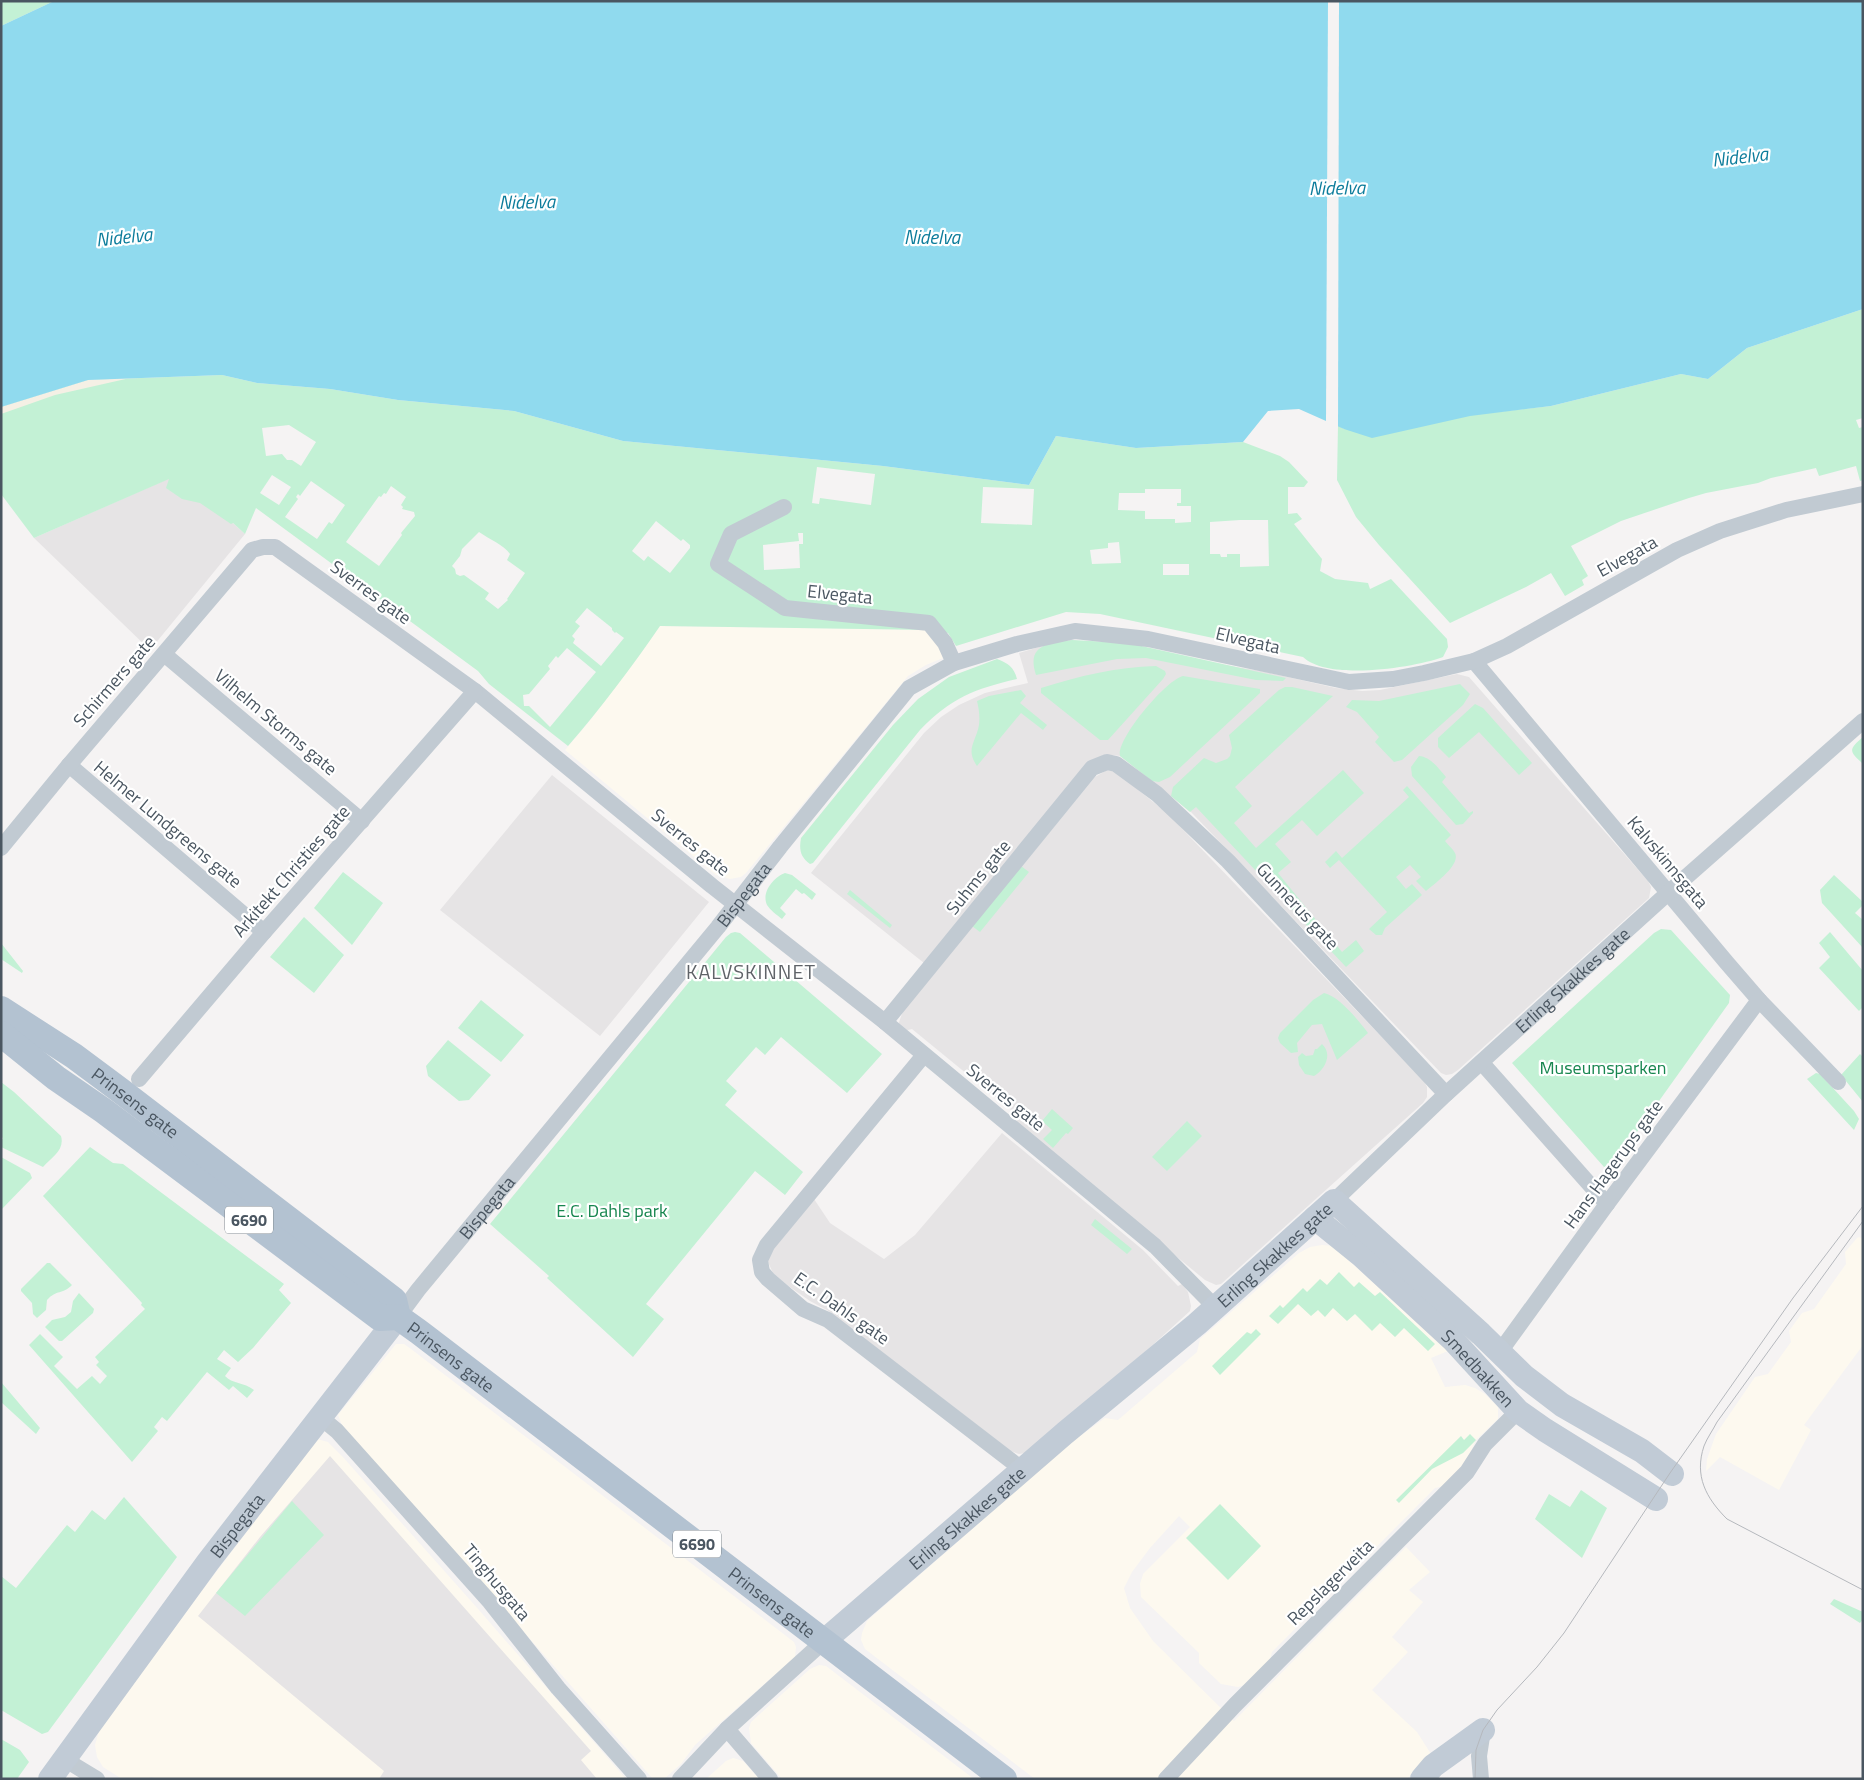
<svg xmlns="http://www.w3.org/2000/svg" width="1864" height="1780" font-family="'Titillium Web',sans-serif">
	<rect width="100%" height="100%" fill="#f5f3f3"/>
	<path fill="#fdf9ef" d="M 660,626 L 932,630 L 943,658 L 926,665 L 908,676 L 746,873 L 741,877 L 730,879 L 716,875 L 565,750 L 588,723 L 639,656 Z
		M 1859,1237 L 1863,1239 L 1863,1345 L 1804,1425 L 1811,1430 L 1779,1490 L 1720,1457 L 1706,1471 L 1707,1459 L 1716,1434 L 1755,1377 L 1768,1374 L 1791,1342 L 1789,1331 L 1802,1313 L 1814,1309 L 1846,1264 L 1845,1252 L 1857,1238 Z
		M 1322,1245 L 1333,1246 L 1448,1351 L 1431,1358 L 1445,1387 L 1465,1385 L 1475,1388 L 1485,1394 L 1498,1407 L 1498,1419 L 1476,1440 L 1461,1472 L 1448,1485 L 1435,1488 L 1272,1652 L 1268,1667 L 1245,1685 L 1238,1687 L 1221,1684 L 1199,1663 L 1199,1653 L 1141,1597 L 1140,1584 L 1143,1574 L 1190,1527 L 1179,1516 L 1150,1548 L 1132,1572 L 1124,1588 L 1130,1608 L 1153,1641 L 1234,1721 L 1406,1547 L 1430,1572 L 1409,1590 L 1423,1602 L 1392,1637 L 1408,1652 L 1372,1690 L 1417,1732 L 1431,1754 L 1407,1779 L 1035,1779 L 865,1649 L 861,1640 L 862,1633 L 867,1621 L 1073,1441 L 1105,1418 L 1118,1420 L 1197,1352 L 1200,1339 L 1299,1253 L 1310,1247 Z
		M 396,1344 L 404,1344 L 411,1349 L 794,1642 L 796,1647 L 795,1657 L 695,1745 L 681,1764 L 664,1779 L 653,1779 L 342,1425 L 338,1415 Z
		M 317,1439 L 328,1442 L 342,1456 L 479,1610 L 626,1779 L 156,1779 L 152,1777 L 145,1779 L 122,1779 L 103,1767 L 97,1757 L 95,1745 L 99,1731 L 201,1592 Z
		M 819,1665 L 826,1666 L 974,1779 L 782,1779 L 751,1743 L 749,1728 L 751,1722 L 810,1669 Z
		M 733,1758 L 743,1761 L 759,1779 L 706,1779 L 726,1761 Z"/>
	<path fill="#e6e4e5" d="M 179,474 L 245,534 L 150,650 L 34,538 Z
		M 1072,640 L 1261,671 L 1336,688 L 1362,691 L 1380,690 L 1457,674 L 1469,677 L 1648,881 L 1651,887 L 1649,898 L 1458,1070 L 1452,1074 L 1446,1075 L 1441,1073 L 1191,812 L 1120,756 L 1113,755 L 1103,755 L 924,963 L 811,873 L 924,733 L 941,717 L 959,705 L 985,693 L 1028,683 L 1019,653 L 1056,642 Z
		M 1107,770 L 1115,771 L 1168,814 L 1424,1081 L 1427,1087 L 1427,1097 L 1423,1103 L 1221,1284 L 1216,1285 L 1205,1280 L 1012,1121 L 1011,1110 L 912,1029 L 904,1031 L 898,1025 L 903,1011 L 1095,777 Z
		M 552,775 L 709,902 L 600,1036 L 440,910 Z
		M 1002,1133 L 1143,1250 L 1178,1286 L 1182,1284 L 1188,1292 L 1191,1306 L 1190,1311 L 1146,1351 L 1025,1453 L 1019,1454 L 1011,1451 L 827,1310 L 810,1301 L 787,1285 L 773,1273 L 768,1262 L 771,1252 L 814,1199 L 830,1223 L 884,1259 L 915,1235 Z
		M 330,1456 L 591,1751 L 581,1760 L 597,1779 L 379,1779 L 384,1771 L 198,1616 L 260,1537 Z"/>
	<path fill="#c3f1d5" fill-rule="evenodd" d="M 1,1 L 54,1 L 1,26 Z
		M 1863,309 L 1863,418 L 1856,420 L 1859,428 L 1863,427 L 1863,480 L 1860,481 L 1856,466 L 1819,476 L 1816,468 L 1771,478 L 1758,483 L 1706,493 L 1689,498 L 1621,521 L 1571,546 L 1588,576 L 1582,580 L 1584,585 L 1565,596 L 1551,573 L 1526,587 L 1450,623 L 1379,545 L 1356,517 L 1337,480 L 1338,425 L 1344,429 L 1551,406 L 1681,374 L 1708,379 L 1747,348 Z
		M 222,375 L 257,383 L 330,389 L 398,400 L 514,411 L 623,441 L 883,466 L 1029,485 L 1056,436 L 1136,448 L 1243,442 L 1280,456 L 1289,462 L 1308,482 L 1304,487 L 1288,487 L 1288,514 L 1297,513 L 1302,519 L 1294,524 L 1322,559 L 1320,571 L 1335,579 L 1368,583 L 1370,589 L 1391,579 L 1447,639 L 1448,647 L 1443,657 C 1413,668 1328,681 1303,657 L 1100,614 L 1066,612 L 956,646 L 948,633 L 932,630 L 660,626 C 631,668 601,708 568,746 L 489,684 L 478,671 L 256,508 L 245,534 L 233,523 L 231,524 L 200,503 L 182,499 L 166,488 L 169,479 L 34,538 L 1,494 L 1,407 L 88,380 ZM 289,425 L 316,442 L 301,466 L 292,460 L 287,460 L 282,454 L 266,456 L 262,428 ZM 817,467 L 875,474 L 871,505 L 820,498 L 819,504 L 812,503 ZM 272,475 L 291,487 L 279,505 L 260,493 ZM 311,481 L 345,505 L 332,524 L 329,522 L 317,539 L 285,517 L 298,499 L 296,497 L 298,494 L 300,496 ZM 391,486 L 406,497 L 401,505 L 403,507 L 402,509 L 414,512 L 415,516 L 401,533 L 402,535 L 379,566 L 346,542 L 379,496 L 381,497 L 384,493 L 386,494 ZM 983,487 L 1034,489 L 1032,525 L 981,523 ZM 1145,489 L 1181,489 L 1181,503 L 1177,503 L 1177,506 L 1191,506 L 1191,522 L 1175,523 L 1175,519 L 1145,519 L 1145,511 L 1118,510 L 1119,493 L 1145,493 ZM 1240,520 L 1268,520 L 1269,566 L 1240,567 L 1240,554 L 1227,554 L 1227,557 L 1221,557 L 1220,554 L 1210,554 L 1210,522 ZM 656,521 L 681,541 L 683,539 L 690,545 L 690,548 L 670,573 L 648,556 L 644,561 L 632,551 ZM 479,532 C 489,539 504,545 510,554 L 507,560 L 525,573 L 507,599 L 508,600 L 498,609 L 485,599 L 489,593 L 464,575 L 460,576 L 456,574 L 455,569 L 452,566 L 460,556 L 462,549 ZM 798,533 L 803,533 L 803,544 L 799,544 L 800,568 L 764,570 L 763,545 L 799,541 ZM 1119,542 L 1121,563 L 1092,564 L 1090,550 L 1108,548 L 1108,543 ZM 1163,564 L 1189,564 L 1189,575 L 1163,575 ZM 587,608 L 612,628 L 612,630 L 615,633 L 616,632 L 624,638 L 601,666 L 573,643 L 575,639 L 572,636 L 580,626 L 575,622 ZM 567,648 L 596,672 L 550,727 L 529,706 L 524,706 L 523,695 L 529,694 L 550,669 L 548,666 L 556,656 L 558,658 Z
		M 1072,640 L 1128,643 L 1286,678 L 1283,681 L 1256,680 L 1146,658 L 1117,659 L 1036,675 C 1026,645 1048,643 1072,640 Z
		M 997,659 C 1008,663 1014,667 1017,679 C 974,689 951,698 920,730 L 813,863 L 810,864 C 800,857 799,849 801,838 L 893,725 L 918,699 L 949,677 Z
		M 1156,666 L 1165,671 L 1166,674 L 1163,679 L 1108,740 L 1100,740 L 1041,693 L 1041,688 C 1079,676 1116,667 1156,666 Z
		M 1183,676 L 1260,689 L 1260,693 L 1170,777 L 1159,782 L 1152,781 L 1120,756 C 1116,739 1167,679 1183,676 Z
		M 1460,684 L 1470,694 L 1463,705 L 1402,760 L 1394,762 L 1375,742 L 1379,737 L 1357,712 L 1346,707 L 1352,700 L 1379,701 Z
		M 1285,687 L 1292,687 L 1333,696 L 1235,787 L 1252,806 L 1234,823 L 1256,848 L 1343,770 L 1364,793 L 1317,836 L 1302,820 L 1275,844 L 1291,862 L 1278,873 L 1342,952 L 1356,940 L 1364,951 L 1346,967 L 1196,807 L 1190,812 L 1171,796 L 1173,787 L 1204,758 L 1216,763 L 1227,759 L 1230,756 L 1232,748 L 1229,735 L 1279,690 Z
		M 1021,690 L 1026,696 L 1020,703 L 1047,725 L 1043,730 L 1021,713 L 977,766 C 965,749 976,742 979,725 C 980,717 979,709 977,701 L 989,696 Z
		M 1475,704 L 1483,708 L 1532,763 L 1519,775 L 1479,732 L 1449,758 L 1438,747 L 1438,738 Z
		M 1863,737 L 1863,764 C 1849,751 1848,750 1863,737 Z
		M 1419,756 C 1431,757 1439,769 1446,777 L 1442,782 L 1469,813 L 1473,811 L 1473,813 L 1463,824 L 1456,825 L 1412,776 L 1411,767 Z
		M 1407,786 L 1451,835 L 1445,841 C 1448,845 1453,849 1455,853 C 1461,865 1434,884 1426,891 L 1416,881 L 1421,877 L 1410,865 L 1396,877 L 1406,889 L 1412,884 L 1422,895 L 1385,928 L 1382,935 L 1376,935 L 1369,929 L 1387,912 L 1339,860 L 1330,868 L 1325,862 L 1336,851 L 1342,858 L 1409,797 L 1403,790 Z
		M 1021,866 L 1029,872 L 980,932 L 972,926 Z
		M 343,872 L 383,903 L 352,945 L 314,908 Z
		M 785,873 L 792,875 L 816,894 L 812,900 L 804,893 L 802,894 L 796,889 L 780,908 L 786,914 L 782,919 C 777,915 770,910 767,905 C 761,892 774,877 785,873 Z
		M 1834,875 L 1863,902 L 1863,905 L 1855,913 L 1863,920 L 1863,948 L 1822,903 L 1820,890 Z
		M 850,890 L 892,925 L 890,928 L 847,894 Z
		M 304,917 L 344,955 L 314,993 L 270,957 Z
		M 1661,929 L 1671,930 L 1730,995 L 1729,1003 L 1614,1164 L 1604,1167 L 1512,1063 L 1654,933 Z
		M 735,932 L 740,933 L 882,1054 L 847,1093 L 781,1037 L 765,1055 L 756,1047 L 726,1081 L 737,1091 L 725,1105 L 803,1172 L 785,1195 L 755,1171 L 646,1304 L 664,1319 L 633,1357 L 547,1278 L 549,1276 L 490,1224 L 726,937 L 731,933 Z
		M 1830,932 L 1863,971 L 1863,1007 L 1859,1011 L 1819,968 L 1830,957 L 1819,943 Z
		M 1,943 L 23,971 L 22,973 L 1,959 Z
		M 1324,993 C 1339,996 1359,1021 1368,1033 L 1337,1060 L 1322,1024 L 1312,1025 L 1297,1043 L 1298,1052 L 1291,1053 L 1280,1043 L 1278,1038 L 1280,1033 L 1313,1000 Z
		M 481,1000 L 524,1035 L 501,1062 L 458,1028 Z
		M 448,1040 L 491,1075 L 469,1100 L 459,1101 L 428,1076 L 426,1066 Z
		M 1322,1044 C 1333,1054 1325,1070 1314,1076 L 1305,1074 L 1299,1065 L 1298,1057 L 1302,1053 L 1306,1056 L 1313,1055 L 1315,1049 L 1317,1049 Z
		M 1860,1054 L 1863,1057 L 1863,1102 L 1841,1075 Z
		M 1816,1073 L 1820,1074 L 1854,1111 L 1859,1119 L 1854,1130 L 1807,1079 Z
		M 1,1082 L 14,1092 L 61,1136 C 65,1150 52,1157 43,1167 L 1,1147 L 1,1141 L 3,1138 L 1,1137 Z
		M 1052,1109 L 1073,1128 L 1068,1134 L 1066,1133 L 1053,1148 L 1043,1139 L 1052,1130 L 1042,1121 Z
		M 1187,1121 L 1202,1136 L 1167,1171 L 1152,1157 Z
		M 90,1147 L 113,1163 L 123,1164 L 284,1284 L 279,1290 L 291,1303 L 253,1348 L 238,1362 L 224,1350 L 217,1359 L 231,1368 L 225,1376 C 232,1384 244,1382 254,1390 L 247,1398 L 233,1386 L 229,1390 L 207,1372 L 167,1421 L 162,1417 L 154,1427 L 158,1431 L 132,1462 L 29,1345 L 40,1334 L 63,1357 L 54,1366 L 77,1389 L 92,1376 L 100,1384 L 107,1376 L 96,1365 L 99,1362 L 95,1357 L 145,1309 L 141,1305 L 142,1303 L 43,1196 Z
		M 1,1157 L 30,1173 L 32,1178 L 1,1210 Z
		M 1095,1219 L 1132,1249 L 1127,1254 L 1091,1225 Z
		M 47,1263 L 50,1263 L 72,1285 C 62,1295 57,1289 47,1300 L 46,1310 L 37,1318 L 33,1314 L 32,1303 L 21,1291 L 21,1289 Z
		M 1339,1272 L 1354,1287 L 1359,1282 L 1375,1296 L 1380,1292 L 1435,1344 L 1428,1351 L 1404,1328 L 1395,1337 L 1380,1323 L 1372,1331 L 1355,1314 L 1347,1321 L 1333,1308 L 1325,1317 L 1318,1310 L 1311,1316 L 1298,1304 L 1278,1324 L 1269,1316 L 1280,1305 L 1283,1308 L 1303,1288 L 1307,1292 L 1320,1279 L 1327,1285 Z
		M 79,1293 L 94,1309 L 93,1313 L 62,1341 L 59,1341 L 45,1327 L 52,1320 L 65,1317 L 71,1312 L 73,1301 Z
		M 1256,1329 L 1261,1334 L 1220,1375 L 1212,1366 L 1247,1332 L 1251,1334 Z
		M 1,1382 L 40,1428 L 36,1434 L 1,1402 Z
		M 1470,1434 L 1476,1440 L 1463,1453 L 1432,1469 L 1399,1503 L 1396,1500 L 1461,1436 L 1464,1440 Z
		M 1581,1490 L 1607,1508 L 1582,1558 L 1535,1519 L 1549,1494 L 1570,1507 Z
		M 124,1497 L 177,1557 L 48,1732 L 42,1734 L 1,1710 L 1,1576 L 16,1588 L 67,1525 L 75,1532 L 92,1510 L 105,1520 Z
		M 292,1501 L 324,1535 L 245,1616 L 216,1593 Z
		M 1220,1504 L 1261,1546 L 1228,1580 L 1186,1538 Z
		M 1834,1599 L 1863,1612 L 1863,1619 L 1860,1623 L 1830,1604 Z
		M 1,1739 L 20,1750 L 29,1762 L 17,1779 L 1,1779 Z"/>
	<path fill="#f5f0e5" d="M 130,378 L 55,395 L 1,414 L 1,407 L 88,380 Z"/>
	<path fill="#90daee" d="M 54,1 L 1863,1 L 1863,309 L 1747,348 L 1708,379 L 1681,374 L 1551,406 L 1470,416 L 1372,438 L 1344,429 L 1299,409 L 1268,411 L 1243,442 L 1136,448 L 1056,436 L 1029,485 L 883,466 L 623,441 L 514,411 L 398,400 L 330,389 L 257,383 L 222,375 L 88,380 L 1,407 L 1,26 Z"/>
	<path fill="#f5f3f3" d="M 1328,1 L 1339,1 L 1338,428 L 1326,423 Z"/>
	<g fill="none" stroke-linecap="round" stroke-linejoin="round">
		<g stroke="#c1cad2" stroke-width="16">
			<path d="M 784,507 L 731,534 L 718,564 L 785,608 L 929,623 L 945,643 L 954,663"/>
			<path d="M 164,654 L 362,821"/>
			<path d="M 1474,661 L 1727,963 L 1759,1000 L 1838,1082"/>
			<path d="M 69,765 L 264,932"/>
			<path d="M 1,848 L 69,765 L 252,550 L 263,547 L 275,547 L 475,691 L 712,886 L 885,1022 L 1155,1246 L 1216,1308"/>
			<path d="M 885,1022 L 1092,768 L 1107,762 L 1116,764 L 1157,794 L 1228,861 L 1446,1094"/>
			<path d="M 924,1055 L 767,1245 L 760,1260 L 762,1272 L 768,1279 L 803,1309 L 828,1320 L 1023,1470"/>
			<path d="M 1482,1063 L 1607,1204"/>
			<path d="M 139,1079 L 264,932 L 475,691"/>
			<path id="s1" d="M 1334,1201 L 1446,1094 L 1668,893 L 1863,721"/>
			<path id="s2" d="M 398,1317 L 418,1290 L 718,927 L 780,847 L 909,688 L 954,663 L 1017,644 L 1075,631 L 1148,639 L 1349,682 L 1393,679 L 1424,673 L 1474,661 L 1507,646 L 1677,550 L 1720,531 L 1786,510 L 1863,494"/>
			<path d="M 1499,1353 L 1607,1204 L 1759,1000"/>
			<path d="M 320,1417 L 337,1431 L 490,1602 L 558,1688 L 639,1779"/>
			<path d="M 727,1729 L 770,1779"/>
			<path d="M 64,1759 L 97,1779"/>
			<path d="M 680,1779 L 727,1729 L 823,1642"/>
			<path d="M 1166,1779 L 1235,1705 L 1467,1472 L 1485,1444 L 1518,1411"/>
			<path d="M 1481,1779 L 1479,1756 L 1483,1730"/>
		</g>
		<g stroke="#c1cbd6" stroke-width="24">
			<path id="s3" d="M 1315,1218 L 1362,1256 L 1453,1340 L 1518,1411 L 1545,1430 L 1656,1499"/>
			<path id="s4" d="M 823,1642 L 1065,1433 L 1197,1324 L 1334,1201 L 1481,1334 L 1524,1376 L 1562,1405 L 1642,1451 L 1672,1474"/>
			<path id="s5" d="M 50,1779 L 208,1562 L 398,1317"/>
			<path d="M 1422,1779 L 1433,1766 L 1483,1730"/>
		</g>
		<g stroke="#b3c2d1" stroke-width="26">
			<path id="s6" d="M 1,1009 L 74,1056 L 121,1091 L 394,1300 L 398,1317"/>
			<path id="s7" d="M 1,1034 L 56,1078 L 104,1111 L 380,1318 L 398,1317 L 419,1332 L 1004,1779"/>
		</g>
		<path stroke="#b5b8bd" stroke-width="1" d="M 1863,1221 L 1717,1422 C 1713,1430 1707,1438 1704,1446 C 1694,1476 1706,1498 1727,1519 L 1863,1590
			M 1475,1779 L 1476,1750 L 1483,1730 L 1497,1710 L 1537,1667 L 1564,1633 L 1670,1473 L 1793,1298 L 1863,1206"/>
	</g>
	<g text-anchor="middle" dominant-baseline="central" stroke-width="4.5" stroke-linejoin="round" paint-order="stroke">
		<g fill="#fff" stroke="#808990" stroke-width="1">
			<rect x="225" y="1206.5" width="48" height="27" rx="4"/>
			<rect x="673" y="1530.5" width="48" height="27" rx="4"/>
		</g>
		<g font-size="16" font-weight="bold" fill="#4a5661">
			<text x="249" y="1220">6690</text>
			<text x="697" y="1544">6690</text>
		</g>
		<g font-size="18" fill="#4a5661" stroke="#fff">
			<text transform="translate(1627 556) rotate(-29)">Elvegata</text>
			<text transform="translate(371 592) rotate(36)">Sverres gate</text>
			<text transform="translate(840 594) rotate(6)">Elvegata</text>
			<text transform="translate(1248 640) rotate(13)">Elvegata</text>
			<text transform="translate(114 681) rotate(-49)">Schirmers gate</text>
			<text transform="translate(276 722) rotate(40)">Vilhelm Storms gate</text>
			<text transform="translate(168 824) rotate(40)">Helmer Lundgreens gate</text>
			<text transform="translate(691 842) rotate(39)">Sverres gate</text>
			<text transform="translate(1668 862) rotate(50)">Kalvskinnsgata</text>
			<text transform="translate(291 871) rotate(-49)">Arkitekt Christies gate</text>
			<text transform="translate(978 877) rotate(-51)">Suhms gate</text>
			<text stroke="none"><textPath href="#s2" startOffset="546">Bispegata</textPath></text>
			<text transform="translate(1298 906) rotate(47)">Gunnerus gate</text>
			<text stroke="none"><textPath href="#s1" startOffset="325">Erling Skakkes gate</textPath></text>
			<text transform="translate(1006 1097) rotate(39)">Sverres gate</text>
			<text stroke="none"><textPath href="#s6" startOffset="164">Prinsens gate</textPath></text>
			<text transform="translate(1613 1164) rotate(-54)">Hans Hagerups gate</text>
			<text stroke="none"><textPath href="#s2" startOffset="141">Bispegata</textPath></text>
			<text stroke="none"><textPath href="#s4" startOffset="595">Erling Skakkes gate</textPath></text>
			<text transform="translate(842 1308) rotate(35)">E.C. Dahls gate</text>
			<text stroke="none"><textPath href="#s7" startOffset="558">Prinsens gate</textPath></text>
			<text stroke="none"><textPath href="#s3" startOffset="222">Smedbakken</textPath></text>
			<text stroke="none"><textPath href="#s4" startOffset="190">Erling Skakkes gate</textPath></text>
			<text stroke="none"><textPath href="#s5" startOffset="315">Bispegata</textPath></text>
			<text transform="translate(497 1582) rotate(50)">Tinghusgata</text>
			<text transform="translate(1330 1582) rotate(-45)">Repslagerveita</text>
			<text stroke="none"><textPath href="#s7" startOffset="962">Prinsens gate</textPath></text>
		</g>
		<g font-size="18" fill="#17864f" stroke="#fff">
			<text x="1603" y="1067">Museumsparken</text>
			<text x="612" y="1210">E.C. Dahls park</text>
		</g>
		<g font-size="19" font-style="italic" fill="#0c7c9b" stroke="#fff">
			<text transform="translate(1740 156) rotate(-7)">Nidelva</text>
			<text transform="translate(1337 187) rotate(-1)">Nidelva</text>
			<text transform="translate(527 201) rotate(-1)">Nidelva</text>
			<text transform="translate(124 236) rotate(-6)">Nidelva</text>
			<text x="932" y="236">Nidelva</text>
		</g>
		<g font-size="20" letter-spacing="1" fill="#5f6368" stroke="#fff">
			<text x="751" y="971">KALVSKINNET</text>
		</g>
	</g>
	<rect width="1864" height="1780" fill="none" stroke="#4a5661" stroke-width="5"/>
</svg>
